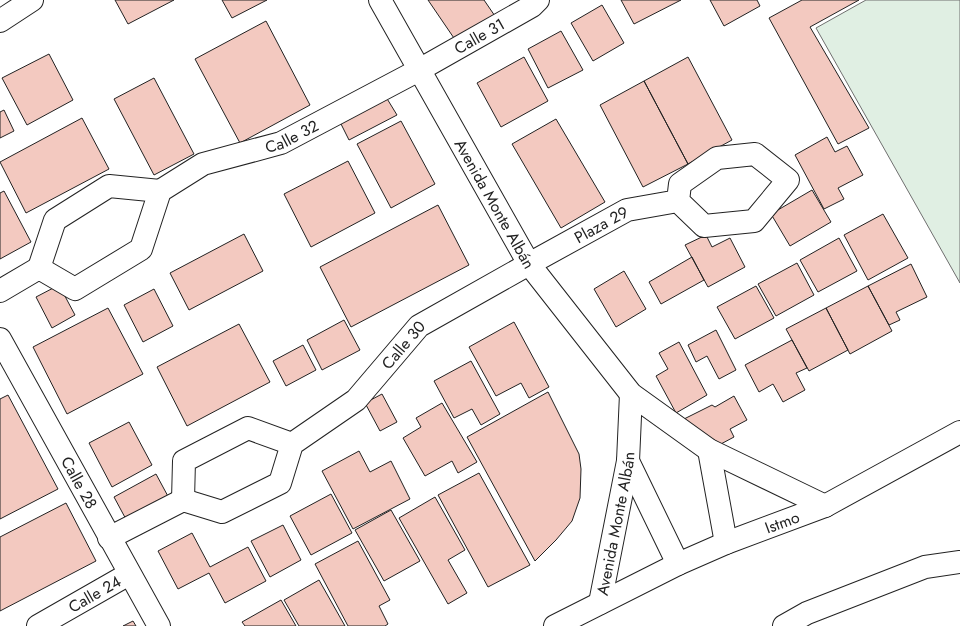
<svg xmlns="http://www.w3.org/2000/svg" width="960" height="626" font-family="Jost,sans-serif">
	<rect width="100%" height="100%" fill="#fff"/>
	<path fill="#e0efe3" stroke="#6f6f6f" d="M 866,0 L 960,0 L 960,283 L 816,28 Z"/>
	<path fill="#f3c9c0" stroke="#222" d="M 115,0 L 174,0 L 128,24 Z
		M 222,0 L 267,0 L 232,18 Z
		M 428,0 L 484,0 L 497,19 L 458,44 Z
		M 621,0 L 681,0 L 634,24 Z
		M 710,0 L 757,0 L 760,6 L 724,26 Z
		M 802,0 L 859,0 L 810,27 L 869,128 L 838,144 L 769,18 Z
		M 602,5 L 624,43 L 593,61 L 571,23 Z
		M 266,21 L 310,105 L 240,143 L 195,59 Z
		M 561,31 L 583,70 L 548,88 L 528,49 Z
		M 49,54 L 73,100 L 27,125 L 2,78 Z
		M 524,57 L 548,101 L 501,127 L 477,83 Z
		M 688,57 L 732,140 L 688,164 L 644,81 Z
		M 154,78 L 194,154 L 154,175 L 114,99 Z
		M 644,81 L 688,164 L 643,187 L 600,105 Z
		M 386,97 L 397,115 L 349,140 L 340,122 Z
		M 4,110 L 14,131 L 0,138 L 0,112 Z
		M 82,118 L 109,169 L 26,213 L 0,162 Z
		M 556,119 L 605,202 L 561,228 L 512,144 Z
		M 401,121 L 435,184 L 391,208 L 357,144 Z
		M 827,137 L 835,152 L 847,146 L 863,175 L 838,188 L 844,199 L 824,209 L 795,155 Z
		M 348,161 L 375,213 L 311,247 L 284,194 Z
		M 812,190 L 831,222 L 790,246 L 771,214 Z
		M 4,191 L 31,242 L 0,259 L 0,193 Z
		M 438,205 L 469,265 L 351,327 L 320,267 Z
		M 883,214 L 908,258 L 868,280 L 844,235 Z
		M 244,234 L 263,271 L 189,310 L 170,273 Z
		M 706,235 L 712,247 L 730,238 L 745,267 L 708,287 L 685,245 Z
		M 839,238 L 857,271 L 818,292 L 800,260 Z
		M 692,257 L 704,280 L 661,304 L 649,282 Z
		M 797,263 L 814,295 L 776,316 L 758,284 Z
		M 911,264 L 927,297 L 896,312 L 900,320 L 889,325 L 868,286 Z
		M 624,271 L 646,309 L 616,327 L 594,289 Z
		M 59,285 L 75,315 L 52,328 L 36,297 Z
		M 756,286 L 774,318 L 735,339 L 717,307 Z
		M 868,286 L 892,331 L 850,354 L 826,308 Z
		M 154,289 L 173,326 L 143,342 L 124,305 Z
		M 108,308 L 143,374 L 67,414 L 33,347 Z
		M 826,308 L 848,350 L 809,371 L 786,329 Z
		M 344,320 L 360,350 L 322,370 L 307,340 Z
		M 514,322 L 549,387 L 529,398 L 521,383 L 496,396 L 469,347 Z
		M 239,324 L 270,382 L 187,426 L 157,367 Z
		M 716,330 L 736,370 L 719,379 L 707,356 L 696,362 L 688,345 Z
		M 792,340 L 807,368 L 796,373 L 805,390 L 783,402 L 773,384 L 759,392 L 745,365 Z
		M 679,342 L 707,395 L 676,413 L 656,376 L 668,369 L 659,353 Z
		M 303,345 L 316,370 L 286,386 L 273,361 Z
		M 471,361 L 500,414 L 481,425 L 472,409 L 454,418 L 434,381 Z
		M 548,392 L 579,454 L 581,469 L 580,498 L 572,521 L 556,540 L 535,561 L 467,437 Z
		M 382,394 L 397,422 L 380,431 L 365,403 Z
		M 8,395 L 58,489 L 0,519 L 0,399 Z
		M 734,396 L 747,420 L 730,429 L 734,437 L 719,445 L 684,419 L 712,405 L 715,407 Z
		M 442,403 L 477,462 L 458,473 L 452,461 L 425,476 L 403,438 L 421,427 L 416,418 Z
		M 129,422 L 152,465 L 112,487 L 89,443 Z
		M 359,451 L 370,472 L 391,461 L 410,499 L 353,529 L 322,471 Z
		M 479,473 L 530,565 L 488,587 L 438,495 Z
		M 156,474 L 170,500 L 128,523 L 114,497 Z
		M 331,494 L 352,533 L 311,555 L 290,516 Z
		M 435,497 L 465,550 L 448,560 L 467,593 L 448,604 L 399,518 Z
		M 66,503 L 96,561 L 0,611 L 0,537 Z
		M 391,510 L 420,561 L 384,581 L 355,530 Z
		M 283,525 L 301,560 L 270,577 L 251,541 Z
		M 192,533 L 210,567 L 248,547 L 266,581 L 225,603 L 209,573 L 178,589 L 158,551 Z
		M 358,541 L 390,600 L 379,606 L 388,624 L 385,626 L 348,626 L 315,564 Z
		M 319,580 L 345,626 L 299,626 L 284,600 Z
		M 281,600 L 296,626 L 245,626 L 242,622 Z
		M 133,621 L 136,626 L 123,626 Z"/>
	<g fill="none" stroke-linecap="round" stroke-linejoin="round">
		<defs>
			<g id="minor">
				<path id="s1" d="M 380,0 L 529,264 L 631,394 L 709,450 L 825,506"/>
				<path d="M 0,21 L 32,0"/>
				<path d="M 39,268 L 55,220 L 109,186 L 160,191"/>
				<path id="s2" d="M 0,291 L 39,268 L 75,289 L 141,249 L 160,191 L 203,164 L 281,143 L 419,70 L 532,6 L 538,0"/>
				<path id="s3" d="M 0,339 L 159,626"/>
				<path d="M 709,450 L 726,543"/>
				<path d="M 628,461 L 678,564"/>
				<path d="M 183,500 L 184,461 L 248,428 L 292,444"/>
				<path id="s4" d="M 109,538 L 183,500 L 222,512 L 280,483 L 292,444 L 356,400 L 419,326 L 529,264 L 627,210 L 678,201 L 704,226 L 754,221 L 788,180 L 755,154 L 717,158 L 680,184 L 678,201"/>
				<path id="s5" d="M 600,603 L 628,461 L 631,394"/>
				<path id="s6" d="M 38,626 L 129,574"/>
				<path id="s7" d="M 555,626 L 678,564 L 726,543 L 825,506 L 960,432"/>
				<path d="M 784,626 L 807,613 L 925,567 L 960,562"/>
			</g>
		</defs>
		<use href="#minor" stroke="#222" stroke-width="24"/>
		<use href="#minor" stroke="#fff" stroke-width="22"/>
	</g>
	<g text-anchor="middle" dominant-baseline="central" stroke-width="3" stroke-linejoin="round" paint-order="stroke">
		<g font-size="16" fill="#222" stroke="#fff">
			<text stroke="none"><textPath href="#s2" startOffset="582">Calle 31</textPath></text>
			<text stroke="none"><textPath href="#s2" startOffset="369">Calle 32</textPath></text>
			<text stroke="none"><textPath href="#s1" startOffset="234">Avenida Monte Albán</textPath></text>
			<text stroke="none"><textPath href="#s4" startOffset="613">Plaza 29</textPath></text>
			<text stroke="none"><textPath href="#s4" startOffset="380">Calle 30</textPath></text>
			<text stroke="none"><textPath href="#s3" startOffset="164">Calle 28</textPath></text>
			<text stroke="none"><textPath href="#s7" startOffset="250">Istmo</textPath></text>
			<text stroke="none"><textPath href="#s5" startOffset="81">Avenida Monte Albán</textPath></text>
			<text stroke="none"><textPath href="#s6" startOffset="65">Calle 24</textPath></text>
		</g>
	</g>
</svg>
